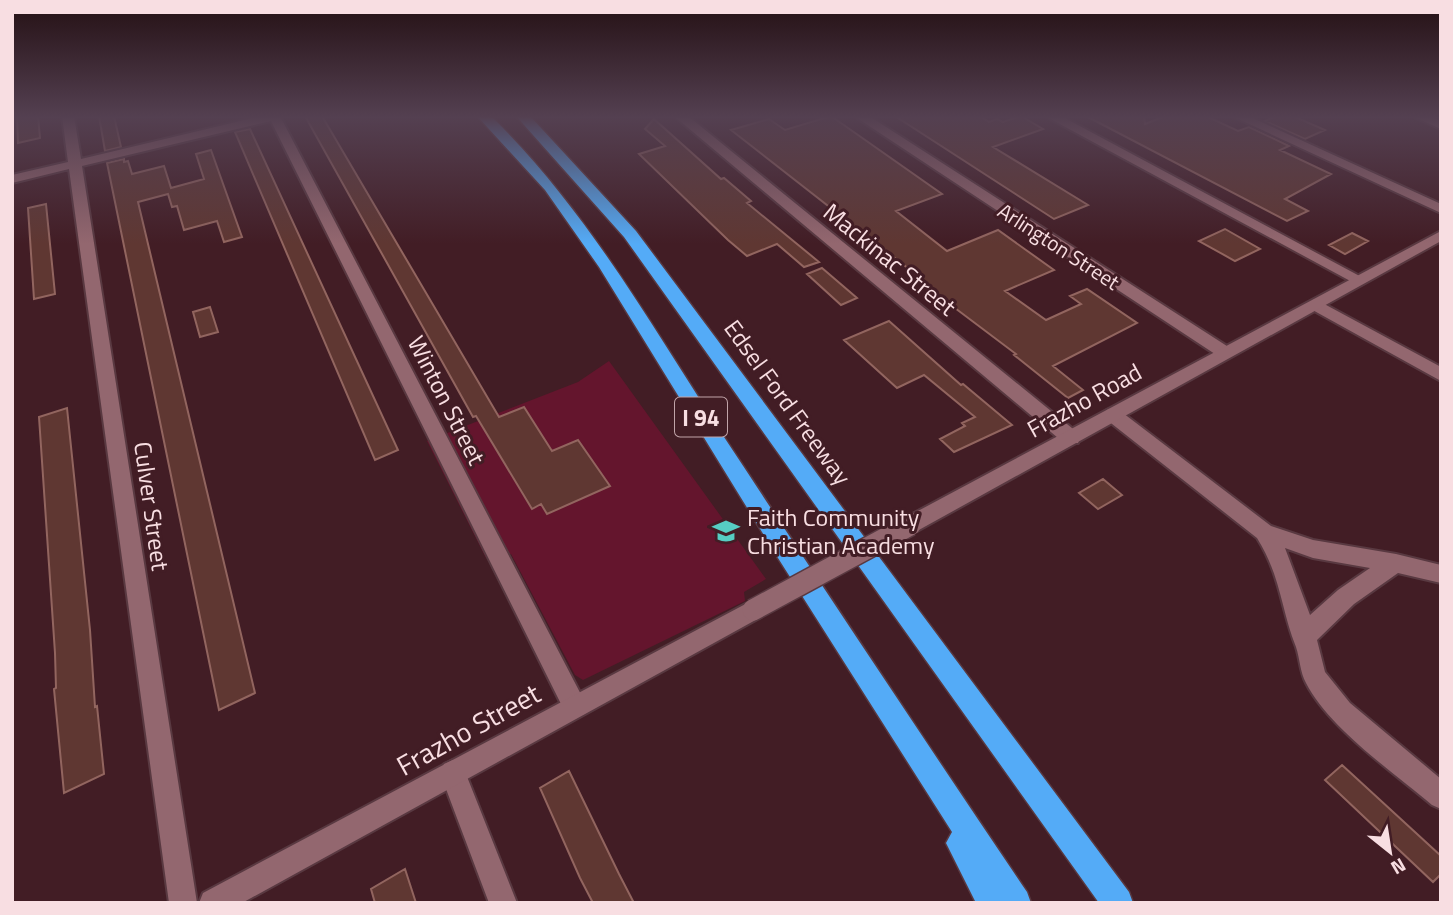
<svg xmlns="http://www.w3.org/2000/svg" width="1453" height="915" font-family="'Titillium Web',sans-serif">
	<rect width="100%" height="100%" fill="#421d25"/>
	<path fill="#64152d" d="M 609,361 L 766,579 L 744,592 L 745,601 L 583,680 L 575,675 L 511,554 L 486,558 L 427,441 L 578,382 Z"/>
	<path fill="#5f3732" stroke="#92655f" stroke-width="2" d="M 17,116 L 38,116 L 40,138 L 18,143 Z
		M 99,116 L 114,116 L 121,147 L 105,151 Z
		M 305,116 L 322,116 L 499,417 L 524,407 L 552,451 L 578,440 L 610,486 L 547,514 L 541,504 L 532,509 L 476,416 L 473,417 Z
		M 831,116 L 942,194 L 896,211 L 947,251 L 998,230 L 1054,270 L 1005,291 L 1046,320 L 1081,304 L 1070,296 L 1087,289 L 1137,323 L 1053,366 L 1083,390 L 1068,398 L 1014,355 L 1016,354 L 939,296 L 916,278 L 919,277 L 731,130 L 769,119 L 785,130 Z
		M 895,116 L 980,116 L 989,122 L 997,119 L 1003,122 L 1021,116 L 1043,129 L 993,147 L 1088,205 L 1054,219 Z
		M 1086,116 L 1144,116 L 1145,124 L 1165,116 L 1206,116 L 1238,131 L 1249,127 L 1289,146 L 1280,150 L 1331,174 L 1285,199 L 1308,211 L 1287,221 Z
		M 1276,116 L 1293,116 L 1325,130 L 1305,139 L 1265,121 Z
		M 654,119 L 721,179 L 724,178 L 751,201 L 747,203 L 819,262 L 804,267 L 777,244 L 747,256 L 728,240 L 639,154 L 665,146 L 645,129 Z
		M 250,129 L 356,359 L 398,450 L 375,460 L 235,132 Z
		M 211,150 L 242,237 L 224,242 L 217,221 L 184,230 L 177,206 L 172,207 L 168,194 L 138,202 L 255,693 L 219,710 L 107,163 L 124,159 L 124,162 L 128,161 L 132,174 L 164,166 L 171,188 L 204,179 L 196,154 Z
		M 46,204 L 55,294 L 34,299 L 28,208 Z
		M 1225,229 L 1260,249 L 1235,261 L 1199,241 Z
		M 1352,233 L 1368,241 L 1345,254 L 1329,245 Z
		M 822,268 L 857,298 L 841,305 L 807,274 Z
		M 210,307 L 218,332 L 200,337 L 193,312 Z
		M 889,321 L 961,385 L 963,384 L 1012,425 L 954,452 L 940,439 L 965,426 L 962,423 L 975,417 L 924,375 L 897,388 L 844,340 Z
		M 67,408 L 90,630 L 95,707 L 97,706 L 104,774 L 64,793 L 54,689 L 56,688 L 55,653 L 39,417 Z
		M 1103,479 L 1122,495 L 1098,509 L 1079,493 Z
		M 1342,765 L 1441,856 L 1441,874 L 1433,882 L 1325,780 Z
		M 569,771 L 619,874 L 634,903 L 593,903 L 580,878 L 540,788 Z
		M 405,869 L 416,903 L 375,903 L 371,889 Z"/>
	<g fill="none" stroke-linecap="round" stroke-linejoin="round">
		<defs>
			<path id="minor" d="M 62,116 L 74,116 L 81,159 L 261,116 L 283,116 L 281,118 L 587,706 L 584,714 L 575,718 L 566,714 L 271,121 L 82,166 L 197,903 L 169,903 L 69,169 L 12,183 L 12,175 L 68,162 Z
				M 674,116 L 688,116 L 1078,433 L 1080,438 L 1078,443 L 1064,443 Z
				M 854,116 L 869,116 L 1230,348 L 1233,352 L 1230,356 L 1218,356 Z
				M 1045,116 L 1061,116 L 1367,280 L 1364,283 L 1354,283 Z
				M 1232,116 L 1248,116 L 1441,204 L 1441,213 Z
				M 1412,116 L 1429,116 L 1441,121 L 1441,129 Z
				M 1315,299 L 1441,367 L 1441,381 L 1309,308 L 1307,304 Z
				M 1113,408 L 1119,410 L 1271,526 L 1313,540 L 1396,554 L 1441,565 L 1441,583 L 1398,573 L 1354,604 L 1317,640 L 1325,672 L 1350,703 L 1441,779 L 1441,809 L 1432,805 C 1393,772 1329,728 1306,683 C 1300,672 1300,659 1296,647 C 1281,610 1281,576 1257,538 L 1107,420 L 1104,415 L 1107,410 ZM 1285,548 L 1313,558 L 1370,568 L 1338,590 L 1310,615 Z
				M 453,760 L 462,764 L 517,903 L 489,903 L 440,773 L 444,764 Z"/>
			<path id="tertiary" d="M 1441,231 L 1441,241 L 917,531 L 910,533 L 903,531 L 900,525 L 903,519 Z
				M 753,600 L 761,603 L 764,610 L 761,617 L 242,903 L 199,903 L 203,893 Z"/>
			<path id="motorway" d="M 477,116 L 491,116 C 587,210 651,325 724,437 C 824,589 925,741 1027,892 L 1031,903 L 976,903 L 946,843 L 952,832 L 778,558 L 599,267 L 545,190 Z
				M 516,116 L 530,116 L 636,231 L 1129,892 L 1133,903 L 1099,903 L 624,237 Z"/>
		</defs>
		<use href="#minor" stroke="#593941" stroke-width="4"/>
		<use href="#tertiary" stroke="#593941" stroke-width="4"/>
		<use href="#motorway" stroke="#593941" stroke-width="3"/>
		<use href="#minor" fill="#93676f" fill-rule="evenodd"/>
		<use href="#tertiary" fill="#93676f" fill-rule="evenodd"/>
		<use href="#motorway" fill="#54abf7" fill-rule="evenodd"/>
		<defs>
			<path id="tertiary-bridge" d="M 753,610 L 910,525"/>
		</defs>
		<use href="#tertiary-bridge" stroke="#593941" stroke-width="24" stroke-linecap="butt"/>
		<use href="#tertiary-bridge" stroke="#93676f" stroke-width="21"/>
	</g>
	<linearGradient id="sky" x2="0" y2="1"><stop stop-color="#241014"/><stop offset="0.48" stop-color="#544051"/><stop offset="1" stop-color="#544051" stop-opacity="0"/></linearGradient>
	<rect width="1453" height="244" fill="url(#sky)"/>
	<defs>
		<symbol id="school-bare" viewBox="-9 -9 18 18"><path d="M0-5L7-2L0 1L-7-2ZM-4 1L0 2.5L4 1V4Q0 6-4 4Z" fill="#56cec3" stroke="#421d25" stroke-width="2.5" paint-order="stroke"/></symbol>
	</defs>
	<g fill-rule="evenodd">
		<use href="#school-bare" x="707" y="512" width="38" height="38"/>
	</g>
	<g text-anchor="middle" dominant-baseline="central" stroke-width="6" stroke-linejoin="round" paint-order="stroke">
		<g font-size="21" fill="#f8dee2" stroke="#421d25">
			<text transform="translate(1059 246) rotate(33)">Arlington Street</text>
		</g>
		<rect fill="#421d25" stroke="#c1a4a9" stroke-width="2" x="675" y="397.5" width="52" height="39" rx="5"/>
		<g font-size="23" font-weight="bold" fill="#f8dee2">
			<text x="701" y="417">I 94</text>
		</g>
		<g font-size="24" fill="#f8dee2" stroke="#421d25">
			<text transform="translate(890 259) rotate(39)">Mackinac Street</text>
			<text transform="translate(447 400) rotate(63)">Winton Street</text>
			<text transform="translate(1084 400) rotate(-29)">Frazho Road</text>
			<text transform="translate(788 402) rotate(54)">Edsel Ford Freeway</text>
			<text transform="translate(152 506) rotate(82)">Culver Street</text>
		</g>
		<g font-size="24" fill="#f8dee2" stroke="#421d25" text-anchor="start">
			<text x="747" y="517">Faith Community<tspan x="747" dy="28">Christian Academy</tspan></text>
		</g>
		<g font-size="28" fill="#f8dee2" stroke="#421d25">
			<text transform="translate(468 729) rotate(-29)">Frazho Street</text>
		</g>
	</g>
	<rect width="1453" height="915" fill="none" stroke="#f8dee2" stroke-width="28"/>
	<g transform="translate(1390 852) rotate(150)" stroke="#421d25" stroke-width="5" paint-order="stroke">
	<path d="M0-5L12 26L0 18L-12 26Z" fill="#f8dee2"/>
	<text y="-10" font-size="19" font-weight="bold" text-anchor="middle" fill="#f8dee2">N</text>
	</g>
</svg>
